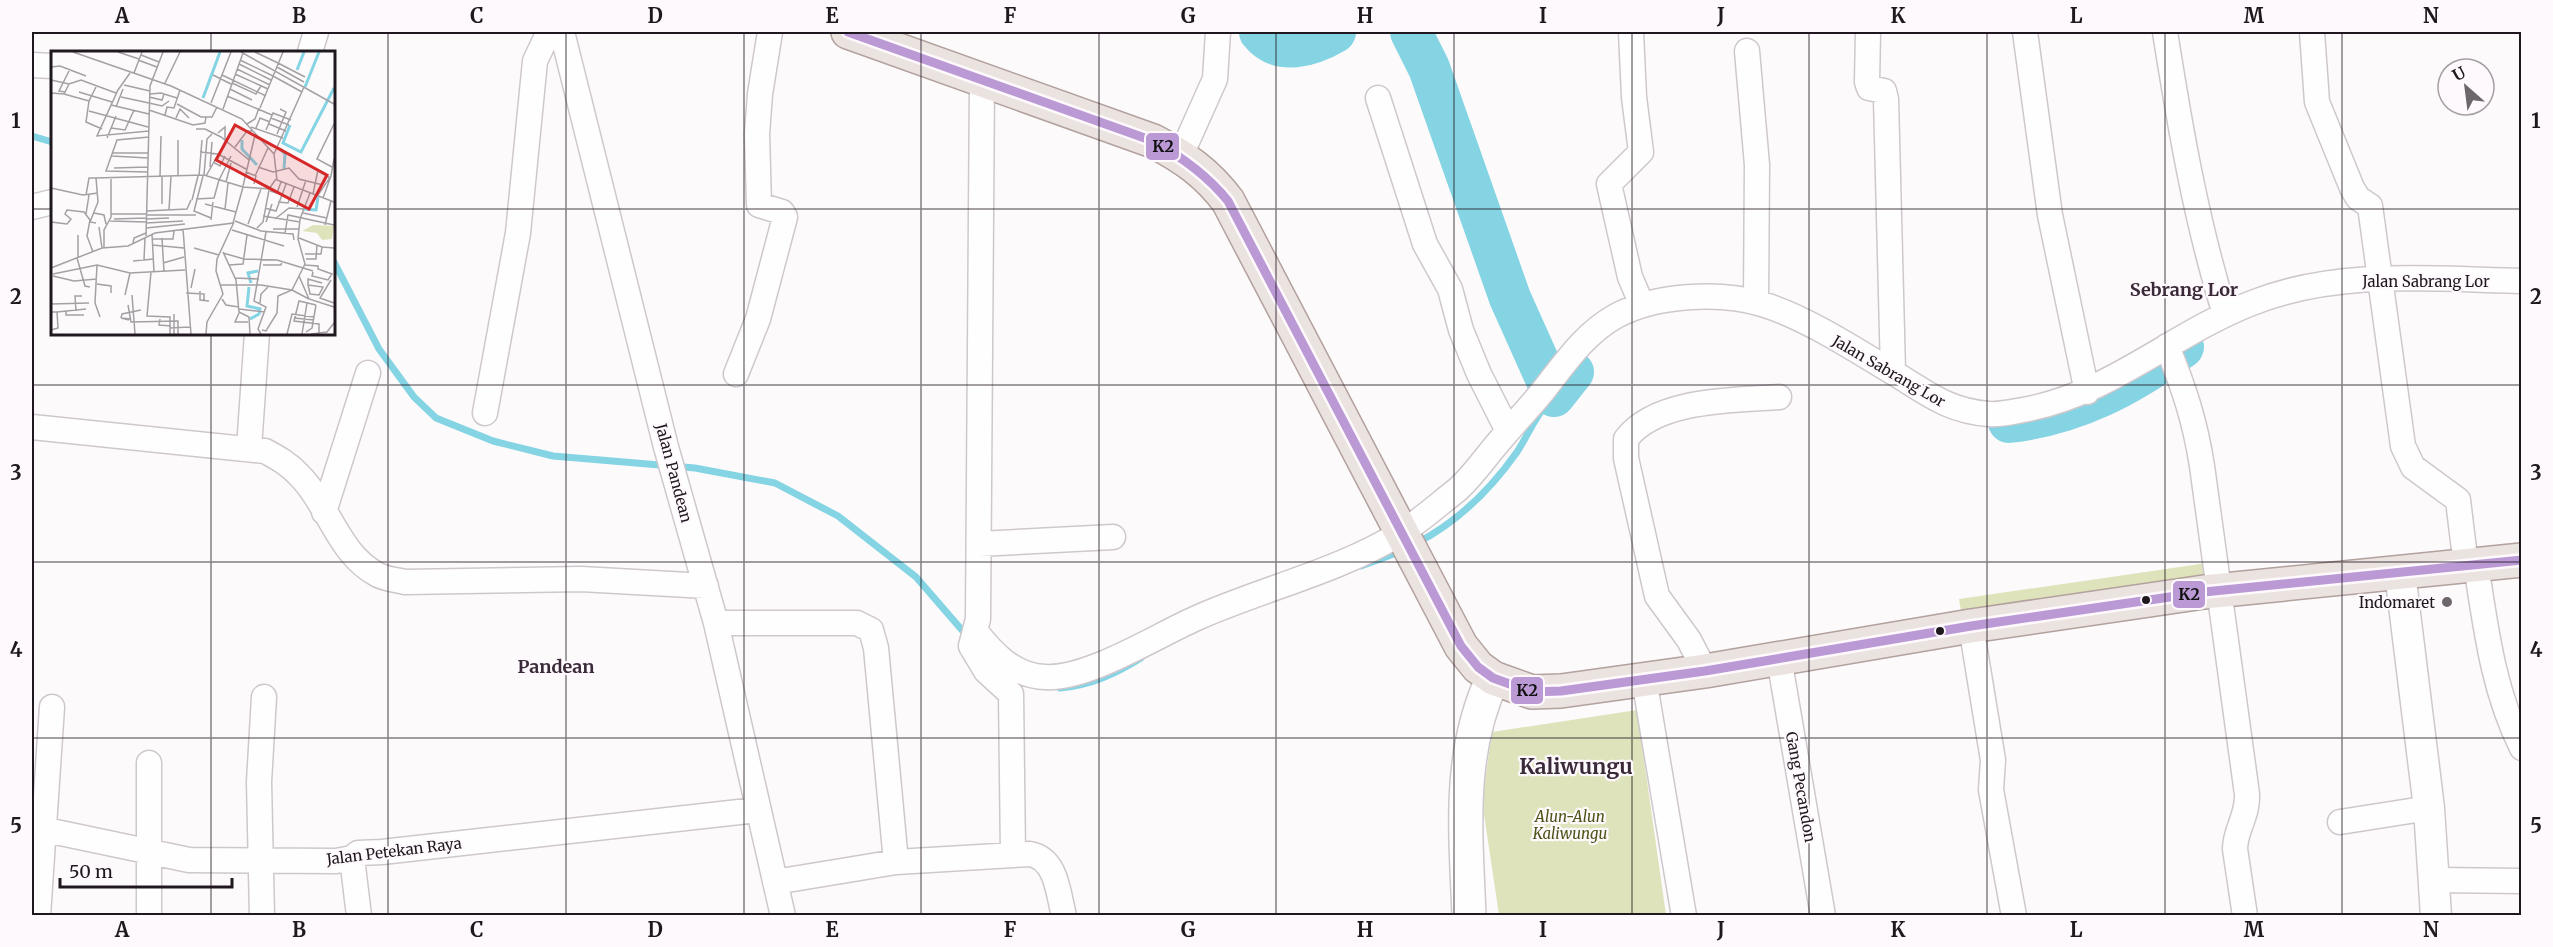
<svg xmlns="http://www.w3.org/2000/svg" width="2553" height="947" font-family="Merriweather,serif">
	<rect width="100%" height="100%" fill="#fdfafc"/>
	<path fill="#dfe3bb" d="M 2214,562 L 2219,591 L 1962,617 L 1959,599 Z
		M 1637,710 L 1666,915 L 1499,915 L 1482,801 L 1492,732 Z"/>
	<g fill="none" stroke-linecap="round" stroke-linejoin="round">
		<path stroke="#85d4e4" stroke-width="7" d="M 32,136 L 52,142
			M 333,260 L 379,349 L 414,397 L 436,418 L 493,441 L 553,456 L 695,468 L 775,483 L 838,516 L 916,577 L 968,637
			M 1417,543 C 1457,522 1491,489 1517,452 C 1527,437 1534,418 1547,404
			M 1361,566 L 1402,551
			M 1060,688 C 1091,685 1115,674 1141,658"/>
		<path stroke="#85d4e4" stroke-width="42" d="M 1260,32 C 1279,56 1311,46 1335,32
			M 1411,32 L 1429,68 L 1510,298 L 1554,396 L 1573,372
			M 2009,422 C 2077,414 2128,386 2183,347"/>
		<defs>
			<path id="minor" d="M 562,32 L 666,447 L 716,623 L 783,916
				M 1631,32 L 1634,97 L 1641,152 L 1609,184 L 1630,277 L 1642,305
				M 1868,32 L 1867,82 L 1869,88 L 1884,91 L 1886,99 L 1893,372
				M 2025,32 L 2050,215 L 2087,392
				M 2165,32 C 2180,127 2196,221 2225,314
				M 2312,32 L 2317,102 L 2352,188 L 2358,198 L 2370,206 L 2403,446 L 2413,467 L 2458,500 L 2466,566
				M 1747,51 L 1757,165 L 1756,302
				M 310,52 L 316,32
				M 32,65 L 52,66
				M 982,80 L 978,619 L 971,646 L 986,671 L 1011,694 L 1013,855
				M 1378,98 L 1425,244 L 1450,289 L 1461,330 L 1479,374 L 1508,431
				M 1181,155 L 1215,79 L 1218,32
				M 32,207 L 52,202
				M 2167,346 C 2184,388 2195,421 2202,466 L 2247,794 C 2248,817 2235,829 2235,849 L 2245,916
				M 736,374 L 758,319 L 785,217 L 782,212 L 759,205 L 757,134 L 760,94 L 770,32
				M 485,413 L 518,233 L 535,61 L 546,38 L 557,32
				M 32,427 L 265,451 C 278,458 289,464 299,475 C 329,505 338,554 378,575 C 386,579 396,580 405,582 L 581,579 L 706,586
				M 249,448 L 257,333
				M 324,512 L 368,373
				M 979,544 L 1113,537
				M 2476,565 C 2486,629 2493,690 2522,748
				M 716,623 L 857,623 L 871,630 L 876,648 L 896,862
				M 1971,626 L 1993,760 L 1991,790 L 2014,916
				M 975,630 C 992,653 1014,676 1045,677 C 1088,680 1157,635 1199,617 C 1265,588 1339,571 1401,533 C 1420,521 1439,504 1457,490 C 1472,477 1484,459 1497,444 C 1512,426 1528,409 1543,391 C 1565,363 1584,334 1616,316 C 1655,295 1719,291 1762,304 C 1805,317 1854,349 1894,373 C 1927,393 1948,411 1989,414 C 2000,415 2012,412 2023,410 C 2109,395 2172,334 2252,303 C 2337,269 2432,279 2522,281
				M 1779,658 L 1823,916
				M 1705,671 L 1689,640 L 1657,596 L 1626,458 L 1626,439 C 1656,399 1734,400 1779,397
				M 1644,679 L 1684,916
				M 2340,822 L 2429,808
				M 32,827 L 189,860 L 336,861 L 352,858 L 358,853 L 382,852 L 757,810
				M 352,858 L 359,916
				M 2436,880 L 2522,881
				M 775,882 L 896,862 L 1030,854 C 1057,859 1058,893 1064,916
				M 38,916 L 52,707
				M 149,916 L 149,763
				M 262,916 L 259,782 L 264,697"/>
			<path id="tertiary" d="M 2400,573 L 2429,808 L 2436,916"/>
			<path id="secondary" d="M 1469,916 C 1466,834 1457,754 1493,678"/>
			<path id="primary" d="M 848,32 L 1153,141 C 1184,157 1207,173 1228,201 L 1461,646 L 1478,667 L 1493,678 L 1532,692 L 1561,691 L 1705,671 L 1971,626 L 2204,592 L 2522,560"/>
		</defs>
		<use href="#minor" stroke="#cec8cd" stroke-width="27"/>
		<use href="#tertiary" stroke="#cec8cd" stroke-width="33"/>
		<use href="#secondary" stroke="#cec8cd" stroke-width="36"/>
		<use href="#primary" stroke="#b2a19d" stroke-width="36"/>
		<use href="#minor" stroke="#fffeff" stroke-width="24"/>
		<use href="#tertiary" stroke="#fffeff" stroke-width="30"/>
		<use href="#secondary" stroke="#fffeff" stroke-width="33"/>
		<use href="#primary" stroke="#ebe3e0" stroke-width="33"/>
		<defs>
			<path id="bus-1" d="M 848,32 L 1153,141 C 1182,157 1207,175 1228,201 L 1461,646 L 1478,667 L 1493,678 L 1532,692 L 1561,691 L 1705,671 L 1971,626 L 2204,592 L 2522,560"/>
		</defs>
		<use href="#bus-1" stroke="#fef9fd" stroke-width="14"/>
		<use href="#bus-1" stroke="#bb99d4" stroke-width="9"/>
	</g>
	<path fill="none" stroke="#1f181f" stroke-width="1.5" stroke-opacity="0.55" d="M 211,32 L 211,52M 388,32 L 388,916M 566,32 L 566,916M 744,32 L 744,916M 921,32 L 921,916M 1099,32 L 1099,916M 1276,32 L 1276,916M 1454,32 L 1454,916M 1632,32 L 1632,916M 1809,32 L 1809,916M 1987,32 L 1987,916M 2165,32 L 2165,916M 2342,32 L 2342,916M 32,209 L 52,209M 333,209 L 2522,209M 211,333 L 211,916M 32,385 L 2522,385M 32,562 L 2522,562M 32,738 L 2522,738"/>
	<g fill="#1f181f" stroke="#fef9fd" stroke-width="2">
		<circle cx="2146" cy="600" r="5"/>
		<circle cx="1940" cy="631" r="5"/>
	</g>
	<circle fill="#6d676c" stroke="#fef9fd" stroke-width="2" cx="2447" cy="602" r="6"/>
	<g text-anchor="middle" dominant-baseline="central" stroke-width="4.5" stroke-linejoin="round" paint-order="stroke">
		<g font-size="15" fill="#1f181f" stroke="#fef9fd">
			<text x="2426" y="281">Jalan Sabrang Lor</text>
			<text transform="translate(1889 371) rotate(30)">Jalan Sabrang Lor</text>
			<text transform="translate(674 473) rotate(75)">Jalan Pandean</text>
			<text transform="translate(1801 787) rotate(80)">Gang Pecandon</text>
			<text transform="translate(394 851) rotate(-7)">Jalan Petekan Raya</text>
		</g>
		<g font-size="15" fill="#1f181f" stroke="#fef9fd" text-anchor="end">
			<text x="2435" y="602">Indomaret</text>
		</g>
		<g font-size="15" font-style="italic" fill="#4e5417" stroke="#fef9fd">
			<text x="1570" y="816">Alun-Alun<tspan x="1570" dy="17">Kaliwungu</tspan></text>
		</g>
		<g font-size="18" font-weight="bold" fill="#3a2a39" stroke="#fef9fd">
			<text x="2184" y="289">Sebrang Lor</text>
			<text x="556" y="666">Pandean</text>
		</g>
		<g font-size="21" font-weight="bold" fill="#3a2a39" stroke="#fef9fd">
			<text x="1576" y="766">Kaliwungu</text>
		</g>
	</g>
	<g transform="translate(51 51)">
		<rect width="284" height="284" fill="#fdfafc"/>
		<path d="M 262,174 L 283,175 L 281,188 L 271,189 L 266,182 L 251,180 Z" fill="#dfe3bb"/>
		<path fill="none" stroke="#85d4e4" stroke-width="3" d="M 246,19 L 253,1M 254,36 L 268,1M 152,47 L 169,1M 239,74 L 232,92 L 250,101 L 283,37M 191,89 L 191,98 L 206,114M 229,98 L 234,103 L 233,118M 253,158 L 265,159 L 267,146M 200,232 L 197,222 L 207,220M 198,236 L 196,255 L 209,258 L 208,263 L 199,268"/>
		<path fill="none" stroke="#a4a0a4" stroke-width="1.5" d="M 22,1 L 120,35 L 191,68 L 223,103 L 226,129 L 283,151M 67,1 L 88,8M 190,1 L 283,53M 204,1 L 227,12M 90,4 L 108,11M 87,9 L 106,16M 189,9 L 222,25M 227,12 L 254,26M 188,13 L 220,29M 0,16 L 9,15 L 35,25M 226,16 L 253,31M 186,18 L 219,34M 79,22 L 67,39 L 46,85 L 98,80M 83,22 L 91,1M 184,23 L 217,38M 162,24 L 180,33M 171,24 L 215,45M 222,25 L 251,41M 0,29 L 18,33 L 30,29 L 65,42M 114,32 L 129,1M 181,32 L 205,43 L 210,35M 73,34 L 99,40M 45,36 L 38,50 L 35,71 L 51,78M 179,38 L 201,49M 14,41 L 8,40 L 19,18M 28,41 L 61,51M 0,42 L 13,43 L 18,33M 13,43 L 38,50M 99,43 L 110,42 L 126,47M 176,45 L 221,64M 70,46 L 98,52M 98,46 L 111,49 L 113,43M 98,52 L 111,55 L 118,50M 160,52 L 180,1M 126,53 L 150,66 L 161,66 L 166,56M 60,54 L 98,63M 65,56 L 72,38M 209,57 L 232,1M 172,58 L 192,2M 98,59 L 142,74 L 154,72 L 155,66M 38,60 L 97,76M 114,64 L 116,56 L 123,57 L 129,39M 125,67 L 129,58 L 138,67M 220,67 L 238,74M 196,73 L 204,68 L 208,57M 218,73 L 235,80M 200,76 L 232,87M 60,77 L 74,79 L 83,59M 205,77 L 209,67 L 219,71M 145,78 L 154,78 L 170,86 L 198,109M 215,79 L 222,62 L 240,69M 167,82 L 174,76 L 174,89M 226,83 L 235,61 L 229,58M 56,87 L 65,65M 127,89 L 127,125M 184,96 L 196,80 L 201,80M 228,97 L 279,127M 149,101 L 167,103 L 195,118M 62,102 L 97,102M 223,103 L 253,36M 61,105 L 97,107M 162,111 L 169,115 L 174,105M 159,116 L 161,91M 207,116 L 222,121 L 238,117 L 248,128 L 272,134M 281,116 L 266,108 L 283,73M 63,117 L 97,116M 97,121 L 55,120 L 66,89 L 98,86M 195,121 L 205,125 L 203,133M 153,124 L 156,88 L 161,83M 148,125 L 151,89M 152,125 L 143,160 L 160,167M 155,125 L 167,104M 204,125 L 217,97M 109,126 L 110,85M 168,129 L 180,105M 175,131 L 180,112M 192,135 L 204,84M 0,137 L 32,144 L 47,142M 219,140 L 226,142 L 230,131M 262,143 L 267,119M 35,144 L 38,127 L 45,127M 267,144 L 280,125 L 283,108M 272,147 L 280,125M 145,148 L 163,147 L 168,129M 141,149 L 147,125M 227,151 L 237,152 L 243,136M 111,153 L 111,126M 154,153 L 185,161M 246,156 L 255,129M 214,157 L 225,160 L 235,133M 174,158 L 177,132M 118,159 L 120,125M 95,160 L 136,158 L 140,149M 43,162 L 53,164 L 55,173M 252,162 L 276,167M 35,163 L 38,144M 60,163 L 95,163M 95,164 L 145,164M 212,165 L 249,171M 63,168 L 95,167M 95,168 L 118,167M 224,168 L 238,157 L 253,158M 160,169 L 162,151M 59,170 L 95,171M 184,170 L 210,180 L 242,183 L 243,189M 0,171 L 16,173 L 20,168 L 14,163 L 16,159 L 33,161 L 39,169 L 36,185 L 42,201M 215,171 L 221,153M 45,172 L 39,171 L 47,151 L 45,127 L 153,124 L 192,136M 95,172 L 132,170M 197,173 L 210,138M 274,174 L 280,150M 48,176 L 51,197M 95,177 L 134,173M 206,177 L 212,171 L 218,139M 132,178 L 140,283M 222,178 L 248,178M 181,179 L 233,195M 234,182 L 237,164 L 283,174M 101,183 L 103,221M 27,184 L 27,206M 95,185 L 99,35 L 112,1M 111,187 L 113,221M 248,187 L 271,196M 101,188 L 122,188 L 123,180M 82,192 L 83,187 L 95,182M 101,194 L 133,197M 53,196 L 53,179 L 60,166 L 60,128M 143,197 L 168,204M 172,201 L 185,229 L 188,261 L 198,266 L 199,283M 172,202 L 193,208 L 226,209 L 262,220M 254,203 L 270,203 L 271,196 L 283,197M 26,207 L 34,235 L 39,236M 255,208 L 265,208 L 266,194M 93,209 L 94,187M 82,210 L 103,208M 112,212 L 133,206M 46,214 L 44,252 L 49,266M 178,214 L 192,213 L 196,184M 212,214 L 230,214 L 231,210M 254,214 L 267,215 L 267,218 L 281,223 L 277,229 L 261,225 L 262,221M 0,217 L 51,197 L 77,195 L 104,182 L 182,172 L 192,136 L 218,138 L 225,128M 100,221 L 96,265 L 119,266 L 119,283M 2,223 L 46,214 L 79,222 L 134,219M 2,225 L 23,230 L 46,228M 248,225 L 258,248 L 283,256M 184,227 L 208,228M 280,229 L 269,247 L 283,252M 46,233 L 60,235 L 60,242M 170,234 L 210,234 L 241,239 L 258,248M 257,234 L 272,236 L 268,244 L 259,243 L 258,238 L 257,234 L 257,228 L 271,232M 140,237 L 144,218M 149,240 L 149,249 L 158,250M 135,242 L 153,243 L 153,250M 74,244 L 79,222M 81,244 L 84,283M 171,248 L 175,254 L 188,256M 209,252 L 210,243 L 217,236M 0,253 L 38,252M 77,254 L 80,271 L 127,270 L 127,283M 265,254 L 248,250 L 243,270 L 268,273 L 268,283M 188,258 L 214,261M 15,260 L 15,264 L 33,264M 25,260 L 24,245 L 31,245M 0,261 L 6,261 L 7,277 L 0,279M 6,261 L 35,258M 188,262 L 184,271 L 197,271M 123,263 L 123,283M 70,267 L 71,263 L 90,259M 243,267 L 263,269M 109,268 L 108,274 L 120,275M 78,269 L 70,267 L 80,268M 119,277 L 139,276M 211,279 L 215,280 L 226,262 L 227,245 L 241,239 L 254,213 L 247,188 L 249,168 L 259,142M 255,281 L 261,277 L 265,254M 155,283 L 156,271 L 172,243 L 165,220 L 166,208 L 183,171M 210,283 L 207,278 L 215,256 L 203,250 L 215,181M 236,283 L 241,263 L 263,266M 251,283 L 256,252M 260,283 L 276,281 L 283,272"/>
		<path fill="#d62828" fill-opacity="0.15" stroke="#d62828" stroke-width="3" d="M 184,74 L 276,124 L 258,158 L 165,109 Z"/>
		<rect width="284" height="284" fill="none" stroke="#1f181f" stroke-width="3"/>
	</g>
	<g stroke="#fef9fd" stroke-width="2">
		<rect x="1145" y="132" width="35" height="29" rx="6" fill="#bb99d4"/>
		<rect x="2172" y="580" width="34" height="29" rx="6" fill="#bb99d4"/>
		<rect x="1510" y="676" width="34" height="29" rx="6" fill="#bb99d4"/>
	</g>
	<g font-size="16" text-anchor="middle" font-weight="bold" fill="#111">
		<text x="1163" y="152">K2</text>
		<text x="2189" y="600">K2</text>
		<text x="1527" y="696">K2</text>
	</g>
	<rect width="2553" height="947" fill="none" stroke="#fef9fd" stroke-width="66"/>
	<g transform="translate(2466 87) rotate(332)"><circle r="28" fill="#fef9fd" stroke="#a59fa4" stroke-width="1.5"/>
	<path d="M0-4.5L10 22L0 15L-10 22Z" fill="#6d676c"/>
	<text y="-9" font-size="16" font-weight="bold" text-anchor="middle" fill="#1f181f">U</text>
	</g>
	<path d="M60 878v9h172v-9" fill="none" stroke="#1f181f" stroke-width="3"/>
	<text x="69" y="878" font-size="18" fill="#1f181f" stroke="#fef9fd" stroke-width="4.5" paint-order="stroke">50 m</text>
	<rect x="33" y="33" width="2487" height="881" fill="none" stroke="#1f181f" stroke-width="2"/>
	<g font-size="20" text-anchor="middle" font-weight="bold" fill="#1f181f">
		<text x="122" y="23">A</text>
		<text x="299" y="23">B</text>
		<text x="477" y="23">C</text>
		<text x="655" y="23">D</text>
		<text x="832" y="23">E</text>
		<text x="1010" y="23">F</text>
		<text x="1188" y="23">G</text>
		<text x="1365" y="23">H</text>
		<text x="1543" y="23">I</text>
		<text x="1721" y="23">J</text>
		<text x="1898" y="23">K</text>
		<text x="2076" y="23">L</text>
		<text x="2254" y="23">M</text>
		<text x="2431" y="23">N</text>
		<text x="16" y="128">1</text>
		<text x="2536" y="128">1</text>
		<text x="16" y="304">2</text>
		<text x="2536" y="304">2</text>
		<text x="16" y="480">3</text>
		<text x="2536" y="480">3</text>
		<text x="16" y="657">4</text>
		<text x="2536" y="657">4</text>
		<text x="16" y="833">5</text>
		<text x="2536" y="833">5</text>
		<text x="122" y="937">A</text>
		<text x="299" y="937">B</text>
		<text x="477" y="937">C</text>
		<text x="655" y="937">D</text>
		<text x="832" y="937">E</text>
		<text x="1010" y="937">F</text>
		<text x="1188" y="937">G</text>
		<text x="1365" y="937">H</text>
		<text x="1543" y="937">I</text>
		<text x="1721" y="937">J</text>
		<text x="1898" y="937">K</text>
		<text x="2076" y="937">L</text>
		<text x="2254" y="937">M</text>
		<text x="2431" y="937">N</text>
	</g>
</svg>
